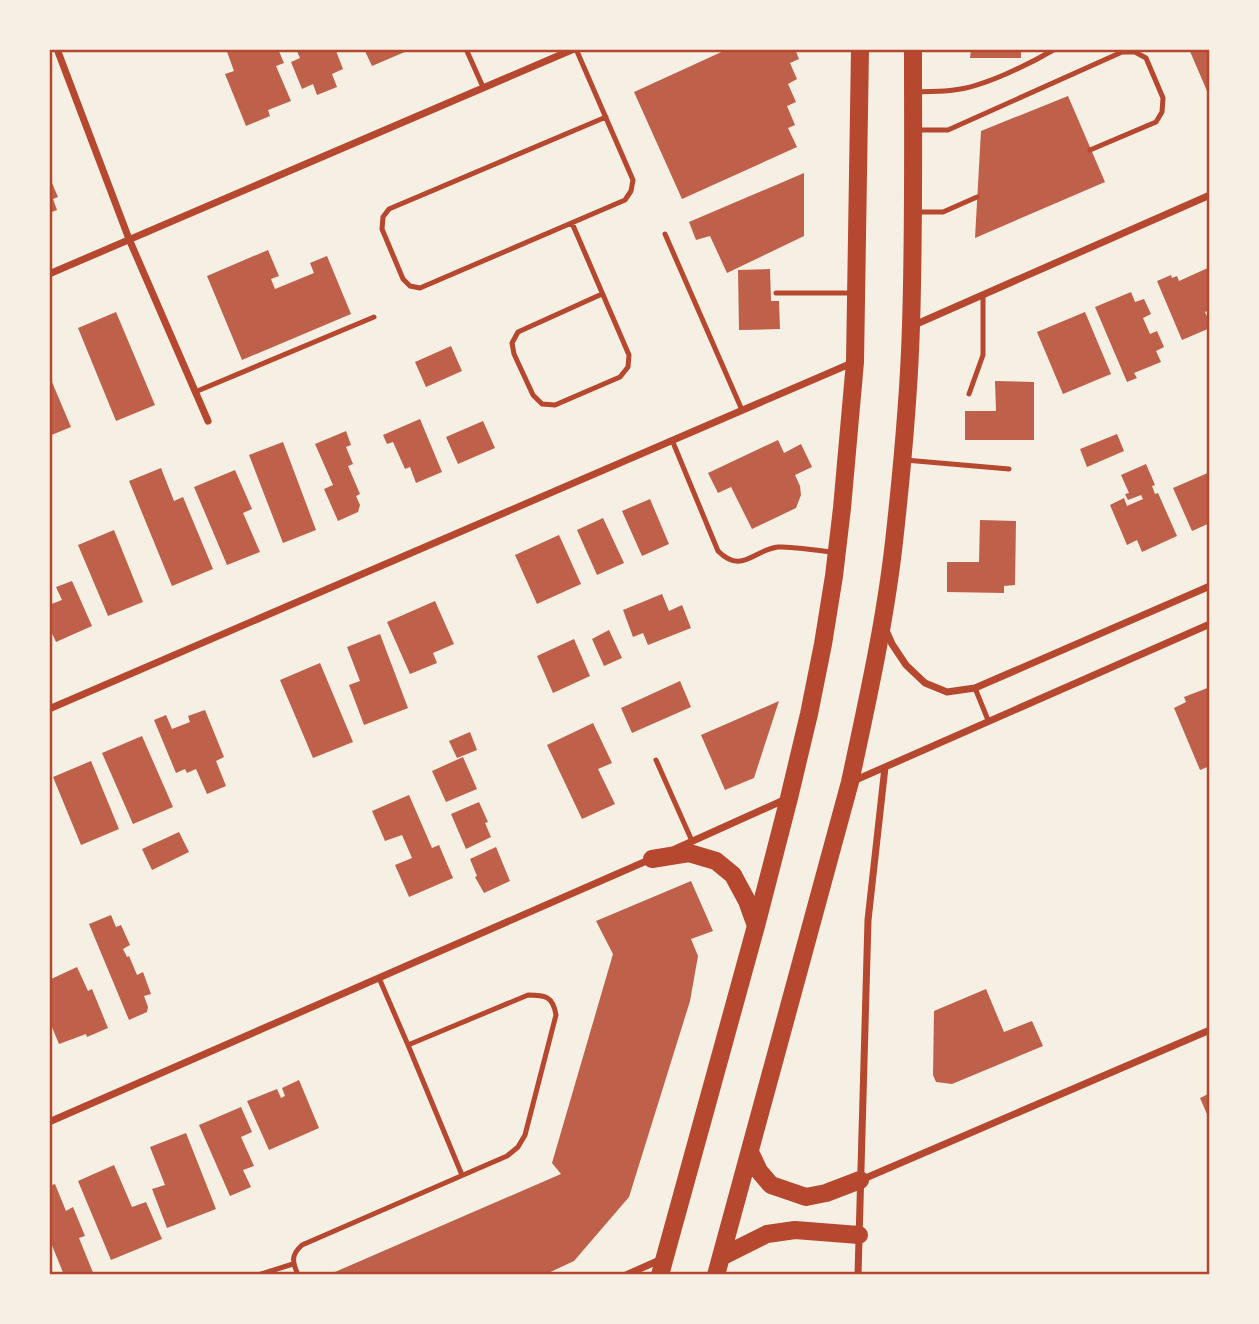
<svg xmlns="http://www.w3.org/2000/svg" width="1259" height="1324" font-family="'Alegreya Sans',sans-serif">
	<rect width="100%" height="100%" fill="#f6efe4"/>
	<path fill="#bf614a" d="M 226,49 L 278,49 L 284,63 L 276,66 L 291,101 L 268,110 L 270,116 L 246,126 L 225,74 L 234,71 Z
		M 296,49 L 340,49 L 336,51 L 343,69 L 332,74 L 337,87 L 317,95 L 313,84 L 302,89 L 291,62 L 300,58 Z
		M 364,49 L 406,49 L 407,51 L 372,66 Z
		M 728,49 L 795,49 L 799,59 L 790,63 L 797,79 L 788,84 L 796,102 L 787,106 L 795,125 L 788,128 L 797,147 L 682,199 L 634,92 Z
		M 971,49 L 1021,49 L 1021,58 L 970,58 Z
		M 1189,49 L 1210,49 L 1210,98 Z
		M 1068,96 L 1105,182 L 975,238 L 981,131 Z
		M 804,173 L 804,236 L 727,273 L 710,236 L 696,240 L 689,222 Z
		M 49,176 L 58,197 L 53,199 L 57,210 L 49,213 Z
		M 268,250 L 279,276 L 271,279 L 275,289 L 314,273 L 310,263 L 327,256 L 351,314 L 242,360 L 207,276 Z
		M 1210,267 L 1210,310 L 1205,312 L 1210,323 L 1210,328 L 1182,340 L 1157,281 L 1171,275 L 1172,278 L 1177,276 L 1179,281 Z
		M 770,269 L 771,301 L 779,301 L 780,329 L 739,330 L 738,270 Z
		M 1131,292 L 1135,302 L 1144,299 L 1151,314 L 1143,318 L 1150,334 L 1157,331 L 1164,347 L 1156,351 L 1161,362 L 1134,373 L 1137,378 L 1127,382 L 1095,307 Z
		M 116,312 L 155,405 L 116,421 L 78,328 Z
		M 1085,312 L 1111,374 L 1063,394 L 1037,332 Z
		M 451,346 L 462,371 L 426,387 L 415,362 Z
		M 49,375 L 71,427 L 49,436 Z
		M 995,381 L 1034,382 L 1034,440 L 965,440 L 965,411 L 996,411 Z
		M 420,419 L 442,472 L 416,483 L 410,467 L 405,469 L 393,442 L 387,444 L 383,435 Z
		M 483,421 L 495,448 L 458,464 L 446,437 Z
		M 346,431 L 351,445 L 346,447 L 353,464 L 348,466 L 360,494 L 356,496 L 360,505 L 358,512 L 338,521 L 324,489 L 333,485 L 315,444 Z
		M 1117,434 L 1124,451 L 1087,467 L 1080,449 Z
		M 778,440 L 784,453 L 801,444 L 812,467 L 795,475 L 800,486 L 801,495 L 796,508 L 752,529 L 731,487 L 718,493 L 708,473 Z
		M 283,442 L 316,530 L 283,543 L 249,455 Z
		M 1146,464 L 1155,485 L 1152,486 L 1155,494 L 1158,493 L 1177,536 L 1142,552 L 1137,540 L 1127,545 L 1110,505 L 1124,498 L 1127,506 L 1143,499 L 1141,495 L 1128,500 L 1125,494 L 1129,493 L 1121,475 Z
		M 161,468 L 174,501 L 183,497 L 213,569 L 172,586 L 129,481 Z
		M 235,470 L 252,509 L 243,513 L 260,552 L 227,565 L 194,487 Z
		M 1210,472 L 1210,523 L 1192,531 L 1173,488 Z
		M 650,499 L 669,544 L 642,556 L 622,511 Z
		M 603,518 L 624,563 L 597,575 L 577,530 Z
		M 980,520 L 1016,521 L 1015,585 L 1004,586 L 1004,593 L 947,592 L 947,562 L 979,562 Z
		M 114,530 L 143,602 L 108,616 L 78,545 Z
		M 559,535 L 581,584 L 537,604 L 515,555 Z
		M 72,581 L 92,626 L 56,642 L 49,627 L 49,605 L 62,600 L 56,587 Z
		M 662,594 L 669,611 L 682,605 L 691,628 L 648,645 L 643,633 L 633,637 L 623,610 Z
		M 435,601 L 454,644 L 433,653 L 437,663 L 410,674 L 387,622 Z
		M 609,630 L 622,658 L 604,666 L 592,639 Z
		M 380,634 L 408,708 L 364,725 L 349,685 L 360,681 L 347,647 Z
		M 574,639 L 590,676 L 553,693 L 537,656 Z
		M 320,663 L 353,742 L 313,758 L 280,680 Z
		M 680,681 L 691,707 L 632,733 L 621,708 Z
		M 1210,687 L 1210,766 L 1200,770 L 1174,708 L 1186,702 L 1184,697 Z
		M 779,701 L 754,778 L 725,790 L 701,735 Z
		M 205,710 L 224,757 L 216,761 L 226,786 L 207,794 L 196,769 L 187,773 L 185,769 L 176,773 L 154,720 L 166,715 L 172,729 L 190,722 L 188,716 Z
		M 593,723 L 612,763 L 598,769 L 615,804 L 582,819 L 547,745 Z
		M 470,732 L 477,750 L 457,758 L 449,741 Z
		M 142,736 L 173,807 L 133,824 L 102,753 Z
		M 463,757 L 477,789 L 446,802 L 432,771 Z
		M 91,761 L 119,829 L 81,845 L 53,777 Z
		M 409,795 L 432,848 L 439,845 L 453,878 L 409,897 L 395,865 L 412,858 L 402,835 L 385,841 L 372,811 Z
		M 479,802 L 488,822 L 485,823 L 491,837 L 466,849 L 451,814 Z
		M 179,832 L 189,852 L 152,870 L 142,849 Z
		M 496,847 L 510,881 L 484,893 L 475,877 L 477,876 L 470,859 Z
		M 691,881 L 713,931 L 691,939 L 698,956 L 690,1001 L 629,1197 L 574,1261 L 544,1275 L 328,1275 L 561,1174 L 552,1163 L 613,954 L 596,921 Z
		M 111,915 L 116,927 L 121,925 L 130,945 L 123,949 L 127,957 L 129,956 L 137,975 L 143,972 L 151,994 L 144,996 L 148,1007 L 147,1012 L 129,1020 L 89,924 Z
		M 77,967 L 88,991 L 92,989 L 108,1028 L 87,1037 L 86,1034 L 59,1044 L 49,1020 L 49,997 L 52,996 L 49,989 L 49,980 Z
		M 986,989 L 1004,1032 L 1032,1021 L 1043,1046 L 952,1084 L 936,1082 L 933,1075 L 934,1011 Z
		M 299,1080 L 319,1128 L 269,1150 L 247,1101 L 277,1089 L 281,1098 L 285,1096 L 282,1088 Z
		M 1210,1093 L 1210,1121 L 1200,1098 Z
		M 241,1107 L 252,1132 L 241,1137 L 254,1166 L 243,1170 L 251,1187 L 230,1196 L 199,1125 Z
		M 186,1133 L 216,1209 L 167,1228 L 152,1189 L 165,1185 L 150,1147 Z
		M 114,1165 L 132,1207 L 146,1202 L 162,1239 L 111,1260 L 78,1181 Z
		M 55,1184 L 66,1211 L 73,1207 L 85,1236 L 79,1238 L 94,1275 L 64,1275 L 49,1238 L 49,1186 Z"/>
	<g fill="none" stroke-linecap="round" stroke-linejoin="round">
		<path stroke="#b5482f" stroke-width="5" d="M 466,49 L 483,87
			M 576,49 L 633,180 L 631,191 L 625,200 L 420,288 L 410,286 L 403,279 L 382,229 L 383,217 L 389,209 L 606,117
			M 916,92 C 929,91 942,92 954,90 C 983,87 1030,64 1055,49
			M 916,130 L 948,130 L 1122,52 L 1135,52 L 1146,58 L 1163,98 L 1162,112 L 1156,122 L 1090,150
			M 915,212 L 943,212 L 977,197
			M 572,223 L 629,355 L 628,367 L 620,377 L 555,405 L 542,404 L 533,395 L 514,354 L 512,343 L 518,332 L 602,294
			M 665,234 L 742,410
			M 776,293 L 854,293
			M 195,392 L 374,317
			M 969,394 L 983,355 L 983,295
			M 672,440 L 718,551 C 742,575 753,550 778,547 C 791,546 818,551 833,552
			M 905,460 L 1009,469
			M 975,688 L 988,720
			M 656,760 L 692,841
			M 379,978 L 408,1045
			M 258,1275 L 293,1264
			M 298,1275 C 292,1261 291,1255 302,1245 L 507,1156 L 518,1147 L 525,1135 L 556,1015 C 553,996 545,995 528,995 L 408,1045 L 462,1175"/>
		<path stroke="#b5482f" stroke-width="7" d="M 57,49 L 129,239 L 208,421
			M 49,274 L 574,49
			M 912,326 L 1210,195
			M 885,628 L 892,644 L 906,665 L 925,683 L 947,692 L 975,688 L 1210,586
			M 49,709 L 852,363
			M 851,782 L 1210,624
			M 675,849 L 786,799
			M 49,1122 L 651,859
			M 861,1180 L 1210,1030
			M 626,1275 L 662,1259
			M 858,1275 L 868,920 L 885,767"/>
		<path stroke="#b5482f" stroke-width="18" d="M 652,859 L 689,853 L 716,861 L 733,875 L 747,901 L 756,926
			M 750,1152 L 759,1171 L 771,1185 L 806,1197 L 826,1193 L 860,1180
			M 721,1257 L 767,1234 L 795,1230 L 859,1235
			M 660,1275 L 756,926 L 789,798 L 809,714 L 823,644 L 834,576 L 842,508 L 855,362 L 860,49
			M 716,1275 L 850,782 C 867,703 885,622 894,542 C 902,470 909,397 911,325 C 914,233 913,141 913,49"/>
	</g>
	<rect width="1259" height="1324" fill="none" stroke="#f6efe4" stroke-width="102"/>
	<rect x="51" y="51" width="1157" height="1222" fill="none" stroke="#b5482f" stroke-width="2.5"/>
</svg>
